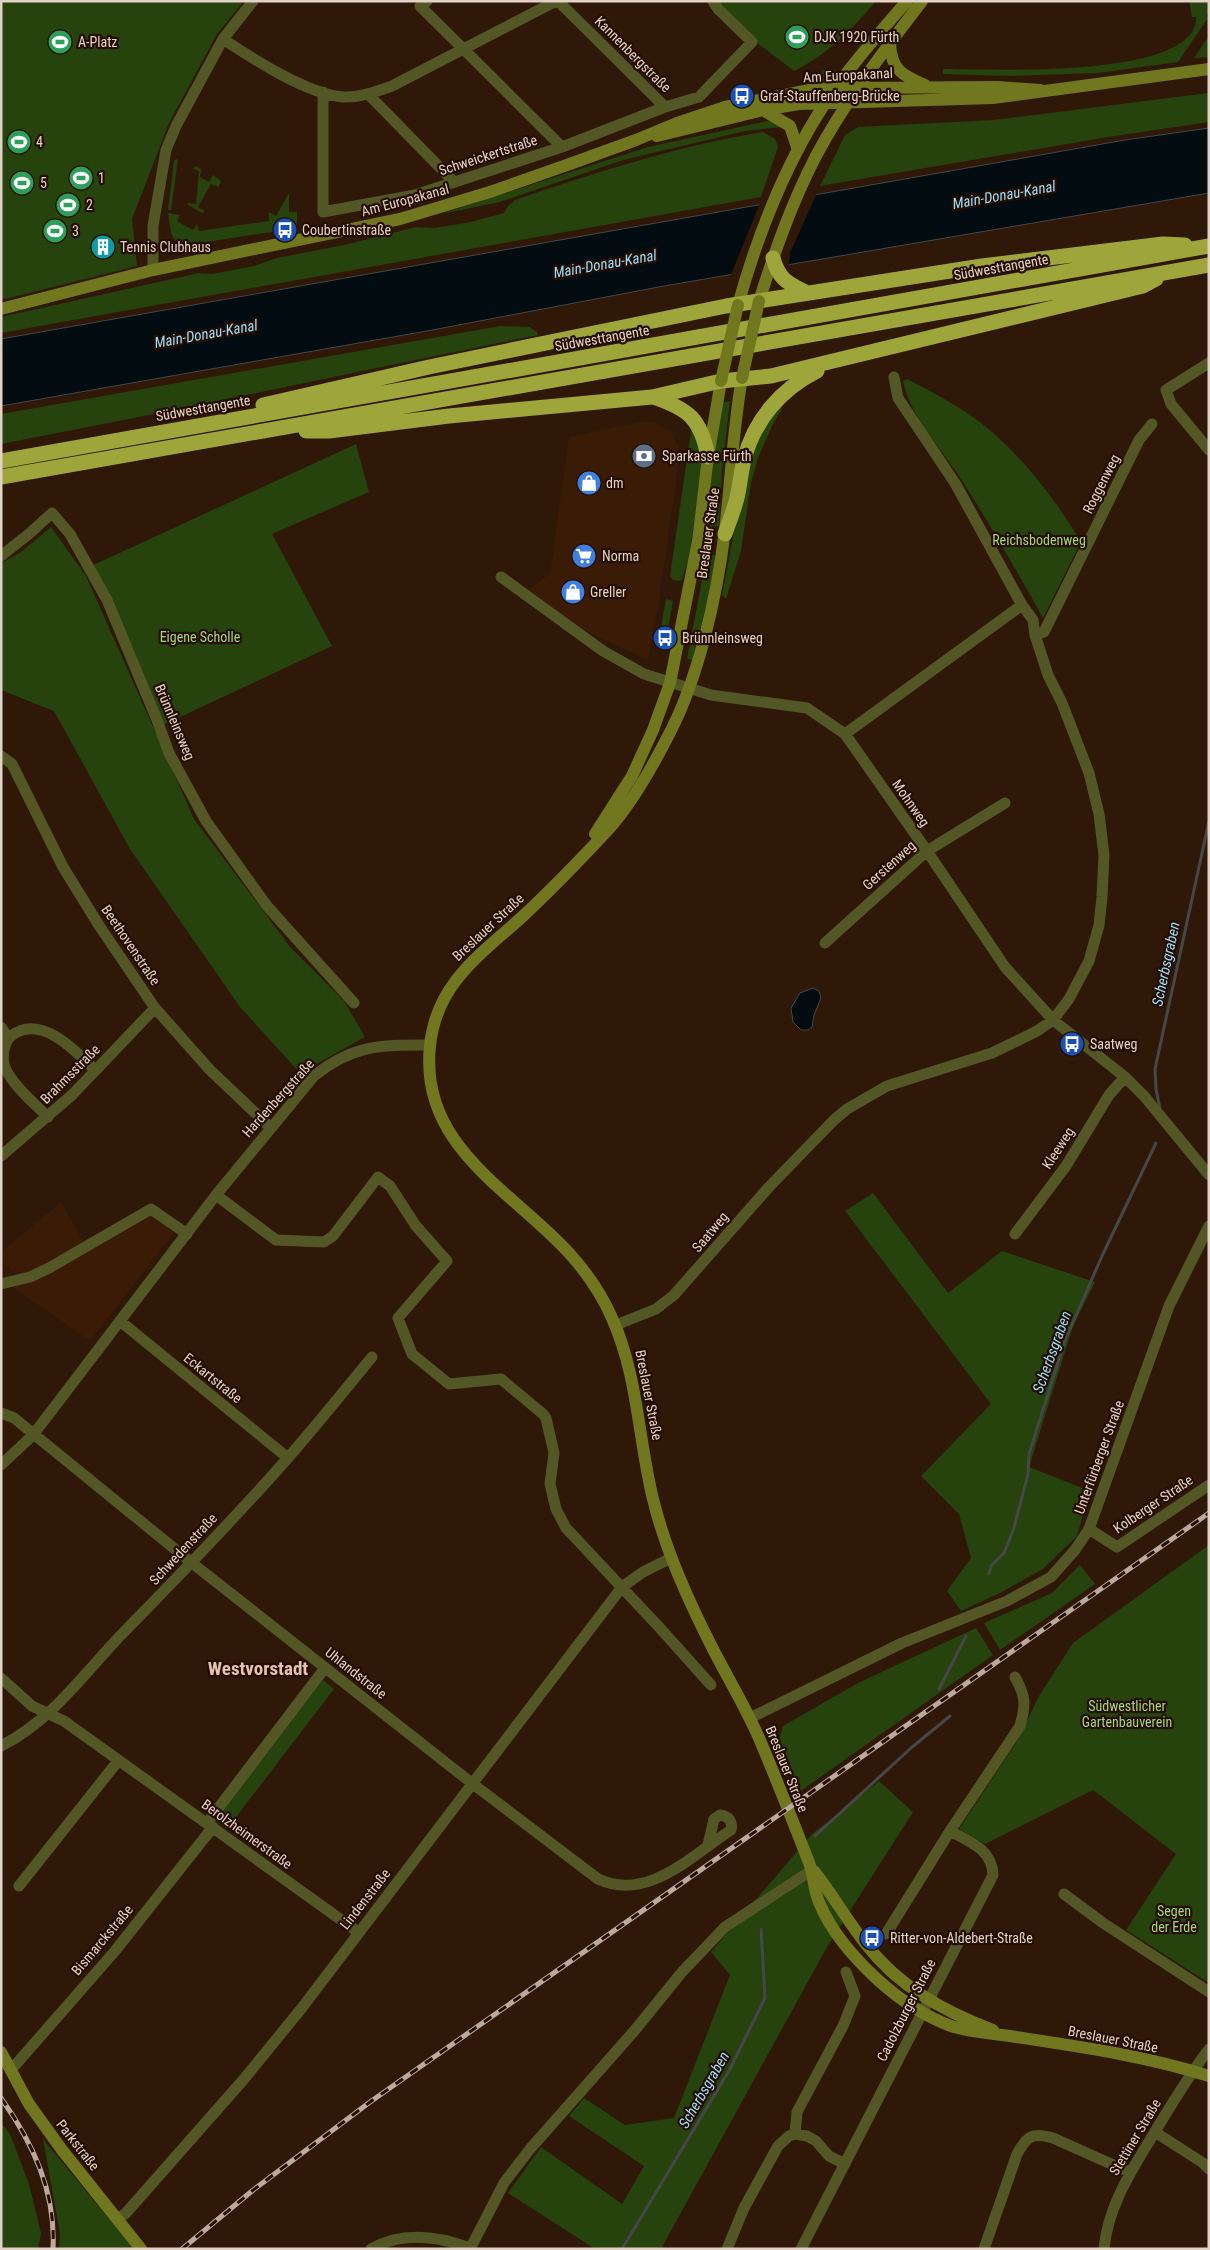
<svg xmlns="http://www.w3.org/2000/svg" width="1210" height="2250" font-family="'Roboto Condensed',sans-serif">
	<rect width="100%" height="100%" fill="#2f1807"/>
	<path fill="#391b06" d="M 640,422 L 654,422 L 670,431 L 678,444 L 680,454 L 658,609 L 648,660 L 581,629 L 528,590 L 550,573 L 569,437 Z
		M 61,1202 L 88,1249 L 151,1214 L 174,1233 L 90,1341 L 12,1287 L 22,1280 L 1,1261 L 1,1252 Z"/>
	<path fill="#26420d" d="M 1,1 L 244,1 L 217,34 L 169,123 L 132,219 L 137,266 L 1,300 Z
		M 717,1 L 876,1 C 850,31 830,53 794,71 L 752,39 Z
		M 1189,1 L 1209,1 L 1209,11 L 1206,16 L 1208,18 L 1178,62 L 1098,73 L 1010,76 L 943,74 L 943,69 C 985,69 1198,80 1196,17 L 1192,17 Z
		M 1209,36 L 1209,57 L 1194,58 Z
		M 823,70 L 838,71 L 829,80 L 815,84 L 818,75 Z
		M 1209,93 L 1209,122 L 1108,137 L 820,186 L 845,135 L 858,127 L 993,120 Z
		M 768,121 L 775,122 L 781,127 L 745,131 L 623,160 L 500,202 L 441,214 L 648,147 Z
		M 763,132 L 775,139 L 778,147 L 761,197 L 1,333 L 1,317 L 199,273 L 212,274 L 254,266 L 277,258 L 344,245 L 416,227 L 435,228 L 471,222 L 504,213 L 508,206 L 515,200 C 597,172 678,146 763,132 Z
		M 178,159 L 171,210 L 168,210 L 174,160 Z
		M 196,166 L 201,169 L 200,177 L 209,182 L 213,175 L 219,179 L 221,182 L 218,187 L 211,184 L 198,207 L 205,211 L 202,213 L 188,205 L 188,203 L 196,204 L 199,171 L 193,169 Z
		M 289,193 L 289,212 L 297,212 L 297,228 L 194,244 L 176,242 L 171,233 L 168,213 L 180,215 L 177,221 L 193,230 L 197,224 L 199,231 L 269,221 L 269,212 L 276,216 Z
		M 500,326 L 529,327 L 537,332 L 538,335 C 359,371 181,410 1,444 L 1,414 Z
		M 907,379 C 934,393 962,407 986,427 C 1024,458 1056,500 1081,542 L 1043,618 C 1016,570 989,522 959,476 C 940,447 910,416 903,381 Z
		M 730,401 L 722,471 L 719,526 L 709,527 L 710,491 L 721,403 Z
		M 779,406 L 782,409 L 772,426 L 758,458 L 751,483 L 741,551 L 726,599 L 722,595 L 744,479 L 763,427 Z
		M 692,424 L 702,460 L 689,559 L 681,581 L 673,580 L 670,576 Z
		M 356,444 L 369,492 L 272,534 L 332,646 L 163,725 L 89,567 Z
		M 51,527 L 86,576 L 194,819 L 291,948 L 344,1001 L 365,1037 L 300,1073 L 240,1007 L 130,849 L 54,711 L 1,690 L 1,563 L 21,552 Z
		M 714,555 L 716,556 L 707,602 L 692,660 L 687,659 L 706,559 Z
		M 666,599 L 673,601 L 667,634 L 660,633 Z
		M 873,1193 L 948,1293 L 1002,1251 L 1095,1282 L 1073,1326 L 1029,1467 L 1090,1491 L 1077,1536 L 1043,1569 L 1000,1593 L 961,1611 L 947,1591 L 971,1558 L 959,1514 L 921,1476 L 991,1404 L 845,1211 Z
		M 1209,1545 L 1209,1983 L 1126,1930 L 1176,1854 L 1093,1790 L 985,1844 L 959,1829 L 1016,1743 L 1039,1696 L 1073,1643 Z
		M 1080,1565 L 1095,1584 L 1000,1650 L 984,1623 L 1052,1593 Z
		M 976,1628 L 993,1655 L 795,1795 L 778,1743 L 783,1726 L 858,1683 Z
		M 323,1680 L 334,1689 L 227,1829 L 215,1820 Z
		M 879,1781 L 913,1812 L 827,1947 L 661,2249 L 595,2249 L 508,2193 L 541,2147 L 622,2204 L 644,2166 L 569,2116 L 584,2098 L 625,2125 L 674,2118 L 730,1975 L 711,1952 L 812,1834 Z
		M 1,2123 L 10,2134 L 29,2184 L 41,2233 L 38,2249 L 1,2249 Z
		M 43,2139 L 134,2249 L 59,2249 L 60,2234 Z"/>
	<path fill="#030c11" stroke="#464748" d="M 1209,128 L 1209,193 L 664,286 L 427,331 L 1,406 L 1,339 L 1125,140 Z
		M 813,988 L 819,991 L 821,998 L 814,1015 L 812,1027 L 808,1030 L 801,1030 L 793,1022 L 791,1008 L 800,993 Z"/>
	<path fill="#2f1807" d="M 817,193 L 790,253 L 789,267 L 730,277 L 760,203 Z"/>
	<g fill="none" stroke-linecap="round" stroke-linejoin="round">
		<path stroke="#464748" stroke-width="3" d="M 1160,1109 L 1156,1089 L 1155,1069 L 1209,821
			M 989,1574 L 991,1566 L 1004,1553 L 1014,1528 L 1028,1474 L 1029,1454 L 1064,1343 L 1102,1256 L 1156,1143
			M 939,1689 L 966,1636
			M 815,1836 L 911,1748 L 950,1716
			M 622,2249 L 730,2069 L 765,1998 L 761,1929"/>
		<path stroke="#535725" stroke-width="11" d="M 427,1 L 420,6 L 562,147
			M 558,1 L 665,107
			M 223,39 C 253,59 307,94 343,97 C 360,98 377,91 392,86 L 556,1
			M 323,92 L 323,212 L 415,195 L 562,147 L 665,107 L 699,97 L 752,42 L 718,9 L 713,1
			M 368,94 L 454,182
			M 153,270 L 153,226 L 166,150 L 176,126 L 223,39 L 253,1
			M 1209,363 L 1166,390 L 1171,404 L 1209,450
			M 1,556 L 30,533 L 52,513 L 70,534 L 107,600 L 157,720 L 169,753 L 206,821 L 267,906 L 354,1003
			M 501,577 L 603,651 L 644,674 L 711,695 L 807,708 L 845,734 L 927,851 L 1005,967 L 1053,1020 L 1125,1077 L 1144,1096 L 1209,1175
			M 1035,635 L 1044,632 L 1139,440 L 1152,424
			M 845,734 L 1022,605
			M 1,756 L 12,764 L 63,867 L 100,927 L 155,1008 L 210,1070 L 270,1127
			M 825,943 L 927,851 L 1005,803
			M 1,1027 L 8,1038
			M 48,1117 C 36,1105 7,1080 4,1064 C 2,1055 4,1042 11,1036 C 40,1013 75,1050 95,1070
			M 1,1156 L 72,1095 L 155,1008
			M 216,1195 L 276,1240 L 324,1242 L 333,1236 L 378,1177 L 390,1186 L 416,1226 L 447,1261 L 398,1318 L 412,1354 L 449,1384 L 501,1379 L 543,1414 L 546,1418 L 554,1453 L 550,1484 L 556,1509 L 566,1528 L 659,1627 L 711,1685
			M 1015,1234 L 1066,1166 L 1109,1095 L 1125,1077
			M 1,1284 L 30,1277 L 49,1268 L 151,1209 L 187,1234
			M 120,1321 L 288,1458
			M 616,1325 L 656,1309 L 674,1295 L 769,1187 L 834,1120 L 847,1109 L 887,1086 L 992,1053 L 1037,1031 L 1053,1020 L 1069,999 L 1089,961 L 1099,925 L 1102,897 L 1104,855 L 1099,814 L 1089,773 L 1062,703 L 1048,675 L 1035,635 L 1033,620 L 1022,605 L 955,483 L 898,398 L 894,377
			M 1,1413 L 14,1418 L 192,1563 L 473,1784 L 598,1879 C 648,1902 691,1856 731,1830 C 733,1822 729,1816 720,1815 L 714,1819 L 708,1845
			M 1,1465 L 33,1435 L 216,1195 L 314,1076 C 354,1044 381,1045 430,1045
			M 1089,1529 L 1117,1547 L 1209,1485
			M 1,1678 L 32,1706 L 64,1721 L 358,1932
			M 750,1718 L 902,1643 L 1007,1601 L 1051,1577 L 1075,1550 L 1089,1529 L 1169,1306 L 1209,1226
			M 1,1746 C 51,1721 83,1675 120,1636 C 177,1578 233,1520 287,1459 C 316,1426 344,1391 372,1357
			M 207,1823 L 325,1668
			M 19,1886 L 118,1761
			M 1064,1894 L 1103,1923 L 1209,1992
			M 886,1934 L 950,1831 L 1020,1726 C 1026,1704 1026,1697 1015,1677
			M 11,2070 L 115,1951 L 213,1827
			M 1155,2132 L 1203,2163 L 1209,2169
			M 795,2134 L 797,2112 L 843,2026 L 855,1996 L 846,1972
			M 118,2219 L 126,2213 L 244,2079 L 301,2009 L 622,1587 L 643,1572 L 671,1558
			M 371,2249 C 402,2231 438,2236 470,2248
			M 470,2249 L 504,2183 L 530,2149 L 635,2030 L 682,1972 L 725,1927 L 812,1870
			M 727,2249 L 744,2208 L 778,2146 L 789,2136 L 795,2134 L 807,2136 L 816,2141 L 829,2156 L 845,2164
			M 801,2249 L 993,1875 C 992,1849 970,1842 950,1831
			M 984,2249 L 1017,2154 C 1027,2136 1032,2132 1053,2138 L 1129,2172
			M 1104,2249 C 1108,2204 1134,2167 1156,2130 C 1173,2102 1189,2075 1209,2049"/>
		<path stroke="#71771e" stroke-width="12" d="M 890,43 C 891,70 902,75 925,85
			M 763,110 L 790,126 L 798,150
			M 657,136 L 763,110 L 799,104 L 993,98 L 1209,69
			M 759,301 C 775,251 792,202 816,156 C 845,101 884,51 922,1
			M 738,305 C 759,230 789,154 834,90 C 856,59 882,30 907,1
			M 1,309 L 153,270 L 400,219 L 490,192 L 567,165 L 636,140 L 677,123 L 725,107 L 765,99 L 808,90 L 835,88 L 997,87 L 1040,90
			M 742,378 C 733,428 731,480 725,530 C 717,596 698,682 666,740 C 650,771 631,805 607,831 C 580,860 551,890 522,917 C 480,955 436,984 430,1046 C 419,1147 513,1191 570,1254 C 587,1273 602,1295 612,1318 C 638,1376 638,1438 653,1499 C 666,1552 689,1602 714,1651 C 729,1680 746,1708 759,1738 C 776,1778 792,1819 808,1860 C 814,1873 813,1889 819,1902 C 831,1932 854,1958 878,1980 C 899,1999 924,2016 951,2026 C 972,2033 994,2033 1016,2037 C 1081,2047 1146,2056 1209,2076
			M 595,834 L 632,776 L 653,730 L 670,683 L 698,541 L 708,457 L 721,381
			M 814,1871 C 832,1894 847,1920 865,1943 C 898,1986 943,2011 993,2030
			M 1,2052 L 29,2104 L 62,2150 L 141,2249"/>
		<path stroke="#9da53b" stroke-width="15" d="M 773,258 C 779,280 788,283 807,293
			M 653,397 C 689,409 701,419 708,457
			M 263,405 L 429,367 L 726,306 L 982,266 L 1163,244 L 1185,245
			M 306,431 L 329,431 L 449,416 L 652,397 L 721,381 L 771,376 L 1143,286 L 1156,279
			M 1,461 L 1209,246
			M 1,477 L 1209,265
			M 725,534 C 729,522 734,510 737,498 C 740,485 741,472 744,460 C 754,420 781,389 817,371"/>
		<defs>
			<path id="rail" d="M 1,2098 C 33,2143 56,2192 53,2249
				M 182,2249 L 252,2191 L 370,2102 L 1209,1513"/>
		</defs>
		<use href="#rail" stroke="#bba99d" stroke-width="5"/>
		<use href="#rail" stroke="#250e01" stroke-width="3" stroke-dasharray="9" stroke-linecap="butt"/>
		<path stroke="#71771e" stroke-width="12" d="M 742,378 L 759,301
			M 721,381 L 738,305"/>
	</g>
	<defs>
		<symbol id="stadium-disc" viewBox="-11 -11 22 22"><circle r="9.5" fill="#2e9e5b" stroke="#250e01"/><path d="M0-5a6.5 5 0 1 0 0 10a6.5 5 0 1 0 0-10ZM-3.5-1.8h7v3.6h-7Z" fill="#fff"/></symbol>
		<symbol id="bus-disc" viewBox="-11 -11 22 22"><circle r="9.5" fill="#1a4fb4" stroke="#250e01"/><path d="M-5-6H5V4H4V6H2V4H-2V6H-4V4H-5ZM-3.5-4V0h7V-4ZM-3.5 1.2v1.5H-2V1.2ZM2 1.2v1.5H3.5V1.2Z" fill="#fff"/></symbol>
		<symbol id="building-disc" viewBox="-11 -11 22 22"><circle r="9.5" fill="#0f9aa8" stroke="#250e01"/><path d="M-4-6H4V6H1V3H-1V6H-4ZM-2.5-4.3h1.7v1.8h-1.7ZM.8-4.3h1.7v1.8H.8ZM-2.5-1h1.7V.8h-1.7ZM.8-1h1.7V.8H.8Z" fill="#fff"/></symbol>
		<symbol id="bank-disc" viewBox="-11 -11 22 22"><circle r="9.5" fill="#5c6f8a" stroke="#250e01"/><path d="M-6-4H6V4H-6ZM0-2.3a2.3 2.3 0 1 0 0 4.6a2.3 2.3 0 1 0 0-4.6Z" fill="#fff"/></symbol>
		<symbol id="shop-disc" viewBox="-11 -11 22 22"><circle r="9.5" fill="#3f7fe0" stroke="#250e01"/><path d="M-5-2.5h2.3a2.7 3.5 0 0 1 5.4 0H5L5.5 6h-11ZM-1.5-2.5h3a1.5 2.3 0 0 0-3 0Z" fill="#fff"/></symbol>
		<symbol id="supermarket-disc" viewBox="-11 -11 22 22"><circle r="9.5" fill="#3f7fe0" stroke="#250e01"/><path d="M-6-5.5h2.5l.6 2H6L4.5 2H-2.5L-4.4-4H-6ZM-1.5 3.2a1.3 1.3 0 1 0 .1 0ZM3 3.2a1.3 1.3 0 1 0 .1 0Z" fill="#fff"/></symbol>
	</defs>
	<g fill-rule="evenodd">
		<use href="#stadium-disc" x="783" y="23" width="28" height="28"/>
		<use href="#stadium-disc" x="46" y="28" width="28" height="28"/>
		<use href="#bus-disc" x="728" y="82" width="28" height="28"/>
		<use href="#stadium-disc" x="5" y="128" width="28" height="28"/>
		<use href="#stadium-disc" x="67" y="164" width="28" height="28"/>
		<use href="#stadium-disc" x="8" y="169" width="28" height="28"/>
		<use href="#stadium-disc" x="54" y="191" width="28" height="28"/>
		<use href="#bus-disc" x="271" y="216" width="28" height="28"/>
		<use href="#stadium-disc" x="41" y="217" width="28" height="28"/>
		<use href="#building-disc" x="89" y="233" width="28" height="28"/>
		<use href="#bank-disc" x="630" y="442" width="28" height="28"/>
		<use href="#shop-disc" x="575" y="469" width="28" height="28"/>
		<use href="#supermarket-disc" x="570" y="542" width="28" height="28"/>
		<use href="#shop-disc" x="559" y="578" width="28" height="28"/>
		<use href="#bus-disc" x="651" y="624" width="28" height="28"/>
		<use href="#bus-disc" x="1058" y="1030" width="28" height="28"/>
		<use href="#bus-disc" x="858" y="1924" width="28" height="28"/>
	</g>
	<g text-anchor="middle" dominant-baseline="central" stroke-width="4.5" stroke-linejoin="round" paint-order="stroke">
		<g font-size="14" fill="#e2d1c7" stroke="#250e01" text-anchor="start">
			<text x="814" y="37">DJK 1920 Fürth</text>
			<text x="78" y="42">A-Platz</text>
			<text x="760" y="96">Graf-Stauffenberg-Brücke</text>
			<text x="36" y="142">4</text>
			<text x="98" y="178">1</text>
			<text x="40" y="183">5</text>
			<text x="86" y="205">2</text>
			<text x="302" y="230">Coubertinstraße</text>
			<text x="72" y="231">3</text>
			<text x="120" y="247">Tennis Clubhaus</text>
			<text x="662" y="456">Sparkasse Fürth</text>
			<text x="606" y="483">dm</text>
			<text x="602" y="556">Norma</text>
			<text x="590" y="592">Greller</text>
			<text x="682" y="638">Brünnleinsweg</text>
			<text x="1090" y="1044">Saatweg</text>
			<text x="890" y="1938">Ritter-von-Aldebert-Straße</text>
		</g>
		<g font-size="14" fill="#e2d1c7" stroke="#250e01">
			<text transform="translate(633 54) rotate(45)">Kannenbergstraße</text>
			<text transform="translate(848 75) rotate(-3)">Am Europakanal</text>
			<text transform="translate(488 155) rotate(-18)">Schweickertstraße</text>
			<text transform="translate(405 200) rotate(-15)">Am Europakanal</text>
			<text transform="translate(1001 267) rotate(-10)">Südwesttangente</text>
			<text transform="translate(602 338) rotate(-10)">Südwesttangente</text>
			<text transform="translate(203 408) rotate(-10)">Südwesttangente</text>
			<text transform="translate(1101 484) rotate(-63)">Roggenweg</text>
			<text transform="translate(708 533) rotate(-82)">Breslauer Straße</text>
			<text transform="translate(175 722) rotate(67)">Brünnleinsweg</text>
			<text transform="translate(911 803) rotate(55)">Mohnweg</text>
			<text transform="translate(889 865) rotate(-42)">Gerstenweg</text>
			<text transform="translate(488 927) rotate(-43)">Breslauer Straße</text>
			<text transform="translate(131 945) rotate(56)">Beethovenstraße</text>
			<text transform="translate(70 1074) rotate(-45)">Brahmsstraße</text>
			<text transform="translate(278 1098) rotate(-48)">Hardenbergstraße</text>
			<text transform="translate(1058 1148) rotate(-57)">Kleeweg</text>
			<text transform="translate(710 1232) rotate(-50)">Saatweg</text>
			<text transform="translate(213 1378) rotate(39)">Eckartstraße</text>
			<text transform="translate(649 1395) rotate(79)">Breslauer Straße</text>
			<text transform="translate(1099 1457) rotate(-70)">Unterfürberger Straße</text>
			<text transform="translate(1153 1504) rotate(-34)">Kolberger Straße</text>
			<text transform="translate(183 1549) rotate(-47)">Schwedenstraße</text>
			<text transform="translate(356 1673) rotate(38)">Uhlandstraße</text>
			<text transform="translate(787 1769) rotate(68)">Breslauer Straße</text>
			<text transform="translate(247 1834) rotate(36)">Berolzheimerstraße</text>
			<text transform="translate(365 1899) rotate(-52)">Lindenstraße</text>
			<text transform="translate(102 1940) rotate(-50)">Bismarckstraße</text>
			<text transform="translate(906 2010) rotate(-63)">Cadolzburger Straße</text>
			<text transform="translate(1113 2039) rotate(11)">Breslauer Straße</text>
			<text transform="translate(1135 2137) rotate(-59)">Stettiner Straße</text>
			<text transform="translate(78 2145) rotate(52)">Parkstraße</text>
		</g>
		<g font-size="14" fill="#a1d67c" stroke="#250e01">
			<text x="1039" y="540">Reichsbodenweg</text>
			<text x="200" y="637">Eigene Scholle</text>
			<text x="1127" y="1706">Südwestlicher<tspan x="1127" dy="16">Gartenbauverein</tspan></text>
			<text x="1174" y="1911">Segen<tspan x="1174" dy="16">der Erde</tspan></text>
		</g>
		<g font-size="15" font-style="italic" fill="#9adefb" stroke="#250e01">
			<text transform="translate(1004 195) rotate(-10)">Main-Donau-Kanal</text>
			<text transform="translate(605 264) rotate(-10)">Main-Donau-Kanal</text>
			<text transform="translate(206 334) rotate(-10)">Main-Donau-Kanal</text>
			<text transform="translate(1166 964) rotate(-78)">Scherbsgraben</text>
			<text transform="translate(1052 1352) rotate(-70)">Scherbsgraben</text>
			<text transform="translate(704 2090) rotate(-60)">Scherbsgraben</text>
		</g>
		<g font-size="19" font-weight="bold" fill="#e4c3af" stroke="#250e01">
			<text x="258" y="1668">Westvorstadt</text>
		</g>
	</g>
	<rect width="1210" height="2250" fill="none" stroke="#e2d1c7" stroke-width="5"/>
</svg>
